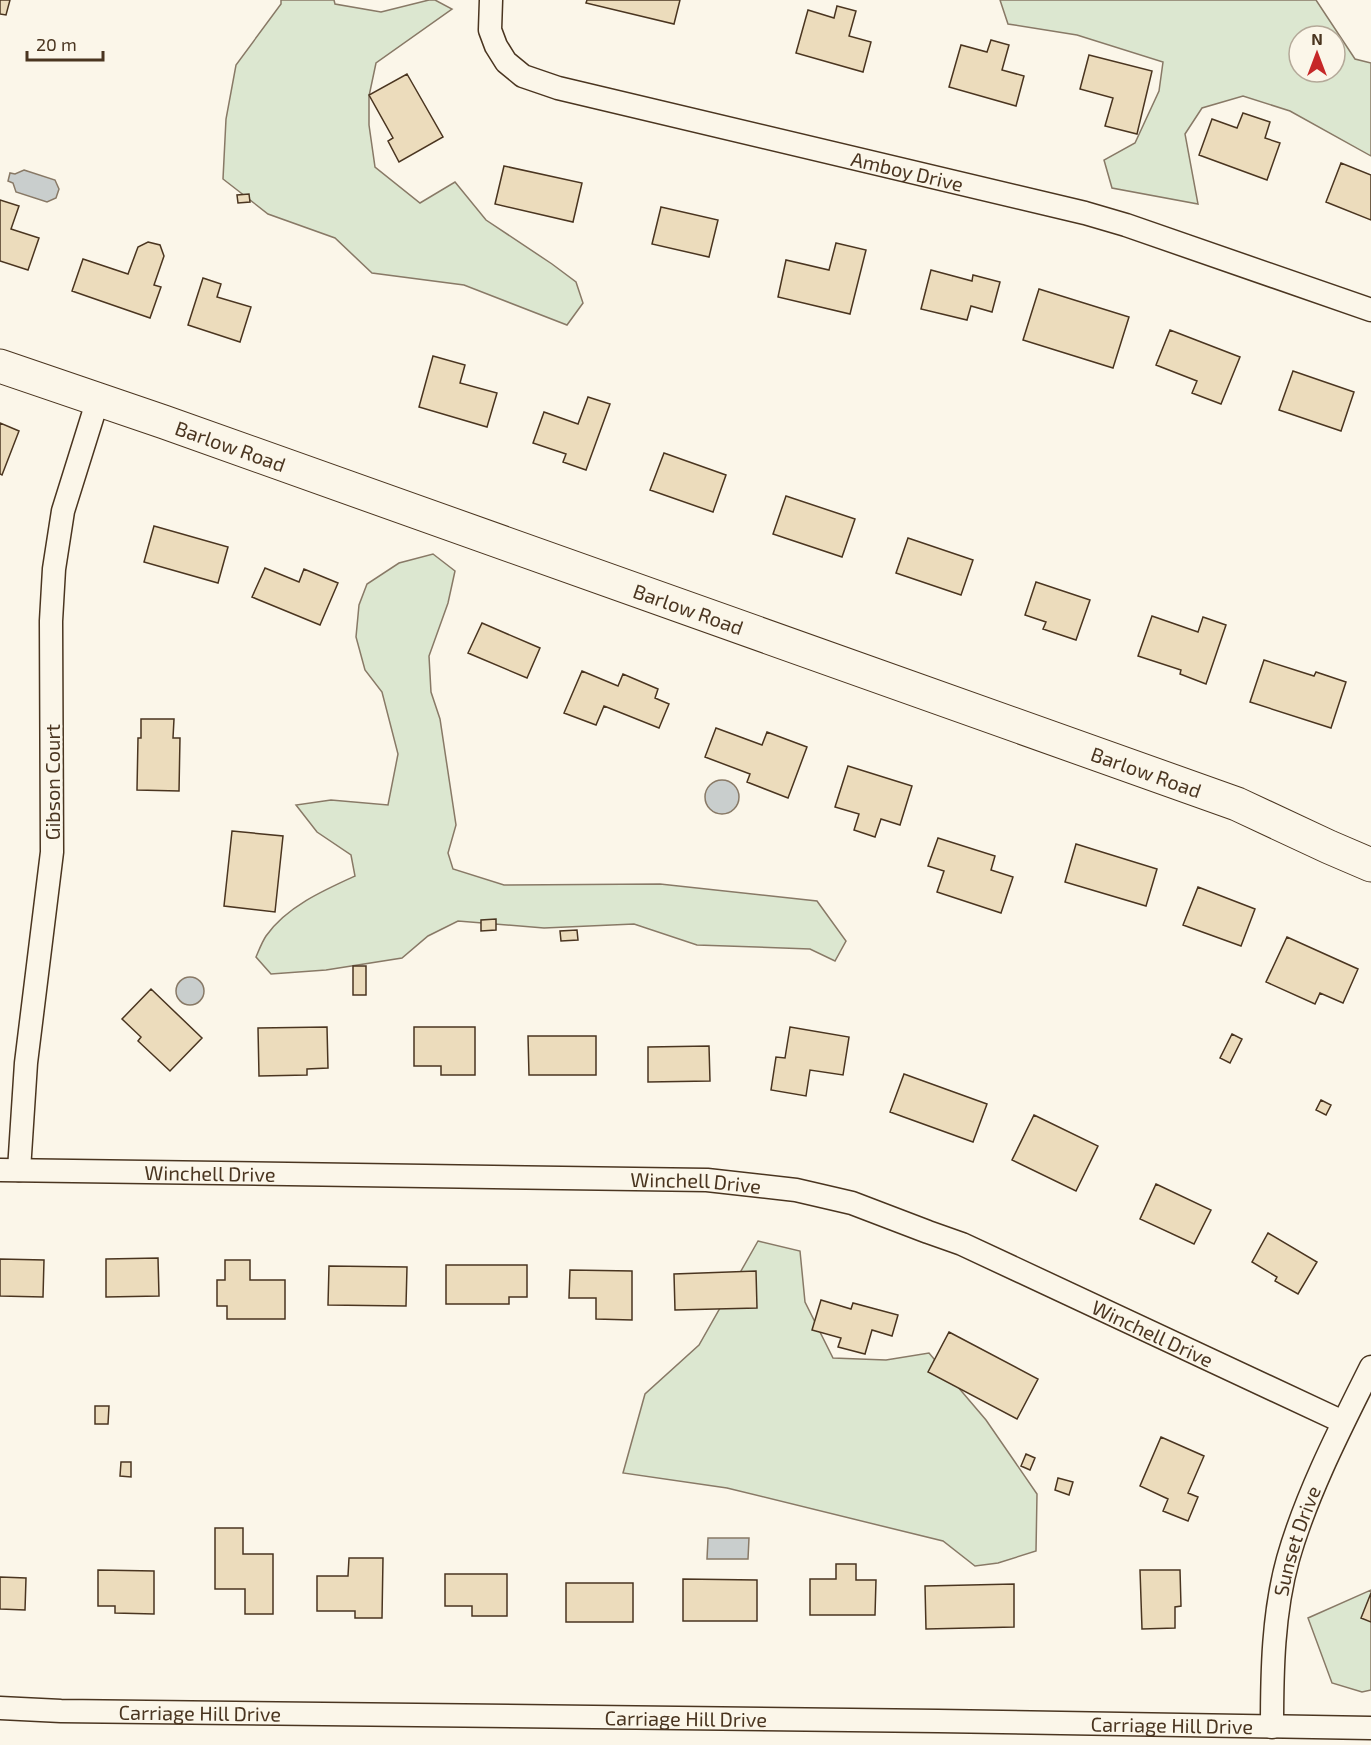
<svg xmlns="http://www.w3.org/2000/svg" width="1371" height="1745" font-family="'Exo 2',sans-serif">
	<rect width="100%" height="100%" fill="#fbf6e9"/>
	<path fill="#dce7d0" stroke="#887966" stroke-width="1.5" fill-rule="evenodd" d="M 281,0 L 334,0 L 335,4 L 381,12 L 429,0 L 435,0 L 452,9 L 376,63 L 369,96 L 369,125 L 375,167 L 420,203 L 455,182 L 486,220 L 552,264 L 576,282 L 583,303 L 567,325 L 464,285 L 372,273 L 335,238 L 268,214 L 223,179 L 226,119 L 236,65 L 281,4 Z
		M 1000,0 L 1316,0 L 1355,59 L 1371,63 L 1371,156 L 1290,111 L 1243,96 L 1202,108 L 1185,134 L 1198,204 L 1112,188 L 1104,160 L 1135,143 L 1159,91 L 1163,62 L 1077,35 L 1008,24 ZM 1299,36 L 1335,36 L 1335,72 L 1299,72 Z
		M 433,554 L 455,571 L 448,603 L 429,656 L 431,692 L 440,719 L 456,825 L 448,853 L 453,869 L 504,885 L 660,884 L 817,901 L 846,941 L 835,961 L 810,949 L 697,945 L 634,924 L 544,928 L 458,921 L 428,936 L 402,958 L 326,970 L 271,974 L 256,957 C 259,950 262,942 266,936 C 286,907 324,890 355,876 L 351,855 L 317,832 L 296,805 L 331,800 L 388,805 L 398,754 L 382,692 L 365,670 L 356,637 L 359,605 L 367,584 L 399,563 Z
		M 758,1241 L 800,1251 L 805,1302 L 833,1358 L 886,1360 L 929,1353 L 986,1420 L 1037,1494 L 1036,1551 L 998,1563 L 975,1566 L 943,1541 L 727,1488 L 623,1473 L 645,1394 L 699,1345 Z
		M 1371,1590 L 1371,1690 L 1362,1692 L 1332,1683 L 1308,1618 Z"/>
	<path fill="#c9cecd" stroke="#887966" stroke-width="1.5" d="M 24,170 L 55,180 L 59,189 L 56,198 L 47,202 L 16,192 L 13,183 L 8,181 L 10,173 L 15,174 Z
		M705 797a17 17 0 1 1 34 0a17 17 0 1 1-34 0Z
		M176 991a14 14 0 1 1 28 0a14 14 0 1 1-28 0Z
		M 708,1538 L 749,1538 L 748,1559 L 707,1559 Z"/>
	<path fill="#ecdcbc" stroke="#4a3520" stroke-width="1.5" d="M 0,0 L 10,0 L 6,15 L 0,14 Z
		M 587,0 L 680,0 L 674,24 L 586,3 Z
		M 837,6 L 856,11 L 849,36 L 871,42 L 863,72 L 796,53 L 808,10 L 834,18 Z
		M 991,40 L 1009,45 L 1002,70 L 1024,76 L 1016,106 L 949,87 L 961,45 L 987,52 Z
		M 1089,55 L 1152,71 L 1137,134 L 1105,126 L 1113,98 L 1080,89 Z
		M 407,74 L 443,137 L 399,162 L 388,141 L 393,138 L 369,95 Z
		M 1243,113 L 1270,122 L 1265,138 L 1280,143 L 1267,180 L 1199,155 L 1212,119 L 1237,128 Z
		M 1341,163 L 1371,175 L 1371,220 L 1326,202 Z
		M 504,166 L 582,183 L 573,222 L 495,204 Z
		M 249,194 L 250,202 L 238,203 L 237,195 Z
		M 0,200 L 19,206 L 11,229 L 39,238 L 28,270 L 0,261 Z
		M 661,207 L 718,220 L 709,257 L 652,244 Z
		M 148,242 L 160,245 L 164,256 L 154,285 L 161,287 L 150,318 L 72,291 L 83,259 L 128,274 L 138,247 Z
		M 836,243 L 866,250 L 850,314 L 778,297 L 786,260 L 829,270 Z
		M 931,270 L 972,281 L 973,275 L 1000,282 L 992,312 L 971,306 L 967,320 L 921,309 Z
		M 203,278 L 221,284 L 217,297 L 251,307 L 240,342 L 188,325 Z
		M 1039,289 L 1129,317 L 1113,368 L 1023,340 Z
		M 1170,330 L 1240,357 L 1221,404 L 1192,393 L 1197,381 L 1156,365 Z
		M 433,356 L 465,365 L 460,383 L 497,393 L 487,427 L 419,407 Z
		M 1293,371 L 1354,392 L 1341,431 L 1279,410 Z
		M 588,397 L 610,404 L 586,470 L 563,462 L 566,454 L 533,443 L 544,412 L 578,424 Z
		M 0,423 L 19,431 L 2,475 L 0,474 Z
		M 664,453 L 726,475 L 713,512 L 650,490 Z
		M 786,496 L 855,519 L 842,557 L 773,534 Z
		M 154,526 L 228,547 L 218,583 L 144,562 Z
		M 908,538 L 973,560 L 961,595 L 896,573 Z
		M 265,568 L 299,582 L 304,569 L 338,583 L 320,625 L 252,597 Z
		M 1036,582 L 1090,600 L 1076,640 L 1043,629 L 1046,622 L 1025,615 Z
		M 1152,616 L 1198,632 L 1203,617 L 1226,625 L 1206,684 L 1180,674 L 1181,670 L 1138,656 Z
		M 482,623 L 540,648 L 527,678 L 468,653 Z
		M 1264,660 L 1314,676 L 1316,672 L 1346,682 L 1331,728 L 1250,702 Z
		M 582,671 L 618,686 L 623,674 L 658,689 L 655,698 L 669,704 L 659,728 L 604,706 L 596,725 L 564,713 Z
		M 141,719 L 174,719 L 173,738 L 180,738 L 179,791 L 137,790 L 138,738 L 141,738 Z
		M 716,728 L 762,745 L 767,732 L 807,747 L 788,798 L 747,782 L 750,774 L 705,757 Z
		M 848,766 L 912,786 L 900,825 L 881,819 L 875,837 L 854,830 L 859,814 L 835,807 Z
		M 232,831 L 283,836 L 275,912 L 224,906 Z
		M 938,838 L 995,856 L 991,870 L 1013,877 L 1001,913 L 937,892 L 944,871 L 928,866 Z
		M 1076,844 L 1157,869 L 1146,906 L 1065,882 Z
		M 1198,887 L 1255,909 L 1241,946 L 1183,925 Z
		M 496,919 L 496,930 L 481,931 L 481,920 Z
		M 577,930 L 578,940 L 561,941 L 560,931 Z
		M 1287,937 L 1358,969 L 1343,1003 L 1320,993 L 1315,1004 L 1266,982 Z
		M 353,966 L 366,966 L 366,995 L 353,995 Z
		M 151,989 L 202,1038 L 170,1071 L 138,1041 L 141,1037 L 122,1019 Z
		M 327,1027 L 328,1068 L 307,1069 L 307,1075 L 259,1076 L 258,1028 Z
		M 414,1027 L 475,1027 L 475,1075 L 441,1075 L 441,1066 L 414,1066 Z
		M 790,1027 L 849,1037 L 843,1075 L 810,1070 L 806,1096 L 771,1090 L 776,1057 L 785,1058 Z
		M 1232,1034 L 1242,1039 L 1230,1063 L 1220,1058 Z
		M 528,1036 L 596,1036 L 596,1075 L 529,1075 Z
		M 709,1046 L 710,1081 L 648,1082 L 648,1047 Z
		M 904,1074 L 987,1104 L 973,1142 L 890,1112 Z
		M 1321,1100 L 1331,1105 L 1326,1115 L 1316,1110 Z
		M 1034,1115 L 1098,1146 L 1076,1191 L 1012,1160 Z
		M 1156,1184 L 1211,1210 L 1194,1244 L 1140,1219 Z
		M 1268,1233 L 1317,1262 L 1298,1294 L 1275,1281 L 1277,1277 L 1252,1262 Z
		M 158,1258 L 159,1296 L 106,1297 L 106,1259 Z
		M 0,1259 L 44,1260 L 43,1297 L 0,1296 Z
		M 225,1260 L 250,1260 L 250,1280 L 285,1280 L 285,1319 L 227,1319 L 227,1306 L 217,1306 L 217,1280 L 225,1280 Z
		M 446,1265 L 527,1265 L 527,1297 L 509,1297 L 509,1304 L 446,1304 Z
		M 329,1266 L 407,1267 L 406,1306 L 328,1305 Z
		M 570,1270 L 632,1271 L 632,1320 L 596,1319 L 596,1298 L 569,1298 Z
		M 756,1271 L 757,1308 L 675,1310 L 674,1274 Z
		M 821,1300 L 851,1309 L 853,1303 L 898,1315 L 892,1336 L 872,1330 L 865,1354 L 838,1347 L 841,1338 L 812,1330 Z
		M 949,1332 L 1038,1379 L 1017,1419 L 928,1372 Z
		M 95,1406 L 109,1406 L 108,1424 L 95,1424 Z
		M 1161,1437 L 1204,1456 L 1188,1493 L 1198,1497 L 1188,1521 L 1163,1511 L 1168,1499 L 1140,1486 Z
		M 1026,1454 L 1035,1458 L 1030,1470 L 1021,1466 Z
		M 121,1462 L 131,1462 L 131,1477 L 120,1476 Z
		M 1058,1478 L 1073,1482 L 1069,1495 L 1055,1490 Z
		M 215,1528 L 243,1528 L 243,1554 L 273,1554 L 273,1614 L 245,1614 L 245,1589 L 215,1589 Z
		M 349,1558 L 383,1558 L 382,1618 L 355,1618 L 355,1611 L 317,1611 L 317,1576 L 348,1576 Z
		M 836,1564 L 856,1564 L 856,1580 L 876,1580 L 875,1615 L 810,1615 L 810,1579 L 836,1579 Z
		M 98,1570 L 154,1571 L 154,1614 L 115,1613 L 115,1606 L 98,1606 Z
		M 1140,1570 L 1180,1570 L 1181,1606 L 1175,1607 L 1175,1628 L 1142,1629 Z
		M 445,1574 L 507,1574 L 507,1616 L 472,1616 L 472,1606 L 445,1606 Z
		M 0,1577 L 26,1578 L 25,1610 L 0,1609 Z
		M 683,1579 L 757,1580 L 757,1621 L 683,1621 Z
		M 566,1583 L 633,1583 L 633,1622 L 566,1622 Z
		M 1014,1584 L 1014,1627 L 926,1629 L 925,1586 Z
		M 1371,1593 L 1371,1622 L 1361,1618 Z"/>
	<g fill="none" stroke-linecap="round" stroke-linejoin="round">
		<defs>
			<g id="street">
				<path id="s1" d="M 491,0 L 490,30 L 496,46 L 506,62 L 523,76 L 558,88 L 1085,213 L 1126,225 L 1371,310"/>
				<path id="s2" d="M 0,1170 L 707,1180 L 796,1190 L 852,1203 L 928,1232 L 962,1244 L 1343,1422"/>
				<path d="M 19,1170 L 26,1063 L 52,852 L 51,621 L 54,569 L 63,511 L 98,399"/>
				<path id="s3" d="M 0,1708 L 61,1711 L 938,1721 L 1371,1728"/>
				<path id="s4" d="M 1272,1727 C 1272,1671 1273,1613 1288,1559 C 1306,1495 1341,1427 1371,1367"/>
			</g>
			<g id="secondary">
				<path id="s5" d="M 0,366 L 164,422 L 1237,804 L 1329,847 L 1371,865"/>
			</g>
		</defs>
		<use href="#street" stroke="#4a3520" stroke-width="25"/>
		<use href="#secondary" stroke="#4a3520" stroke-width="35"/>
		<use href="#street" stroke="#fbf6e9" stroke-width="22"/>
		<use href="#secondary" stroke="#fbf6e9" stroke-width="33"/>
	</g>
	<g text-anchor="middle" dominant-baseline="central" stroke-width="4.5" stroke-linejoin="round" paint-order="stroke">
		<g font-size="20" fill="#4a3520" stroke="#fbf6e9">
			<text stroke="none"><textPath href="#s1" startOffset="484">Amboy Drive</textPath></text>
			<text stroke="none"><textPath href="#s5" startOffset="244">Barlow Road</textPath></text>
			<text stroke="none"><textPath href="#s5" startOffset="730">Barlow Road</textPath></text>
			<text stroke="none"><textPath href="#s5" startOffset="1216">Barlow Road</textPath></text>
			<text transform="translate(52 782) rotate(-90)">Gibson Court</text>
			<text stroke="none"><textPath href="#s2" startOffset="210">Winchell Drive</textPath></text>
			<text stroke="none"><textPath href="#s2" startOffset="696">Winchell Drive</textPath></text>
			<text stroke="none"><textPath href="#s2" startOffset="1182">Winchell Drive</textPath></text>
			<text stroke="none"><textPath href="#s4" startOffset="189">Sunset Drive</textPath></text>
			<text stroke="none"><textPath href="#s3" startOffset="200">Carriage Hill Drive</textPath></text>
			<text stroke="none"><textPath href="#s3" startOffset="686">Carriage Hill Drive</textPath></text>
			<text stroke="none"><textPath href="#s3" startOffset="1172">Carriage Hill Drive</textPath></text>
		</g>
	</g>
	<g transform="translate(1317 54)"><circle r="28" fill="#fbf6e9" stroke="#b4a999" stroke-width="1.5"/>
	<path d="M0-4.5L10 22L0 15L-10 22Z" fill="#c62828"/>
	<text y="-9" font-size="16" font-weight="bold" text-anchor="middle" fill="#4a3520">N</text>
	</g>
	<path d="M27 51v9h76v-9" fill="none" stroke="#4a3520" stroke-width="3"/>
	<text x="36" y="51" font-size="18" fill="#4a3520" stroke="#fbf6e9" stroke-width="4.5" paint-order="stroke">20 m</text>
</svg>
